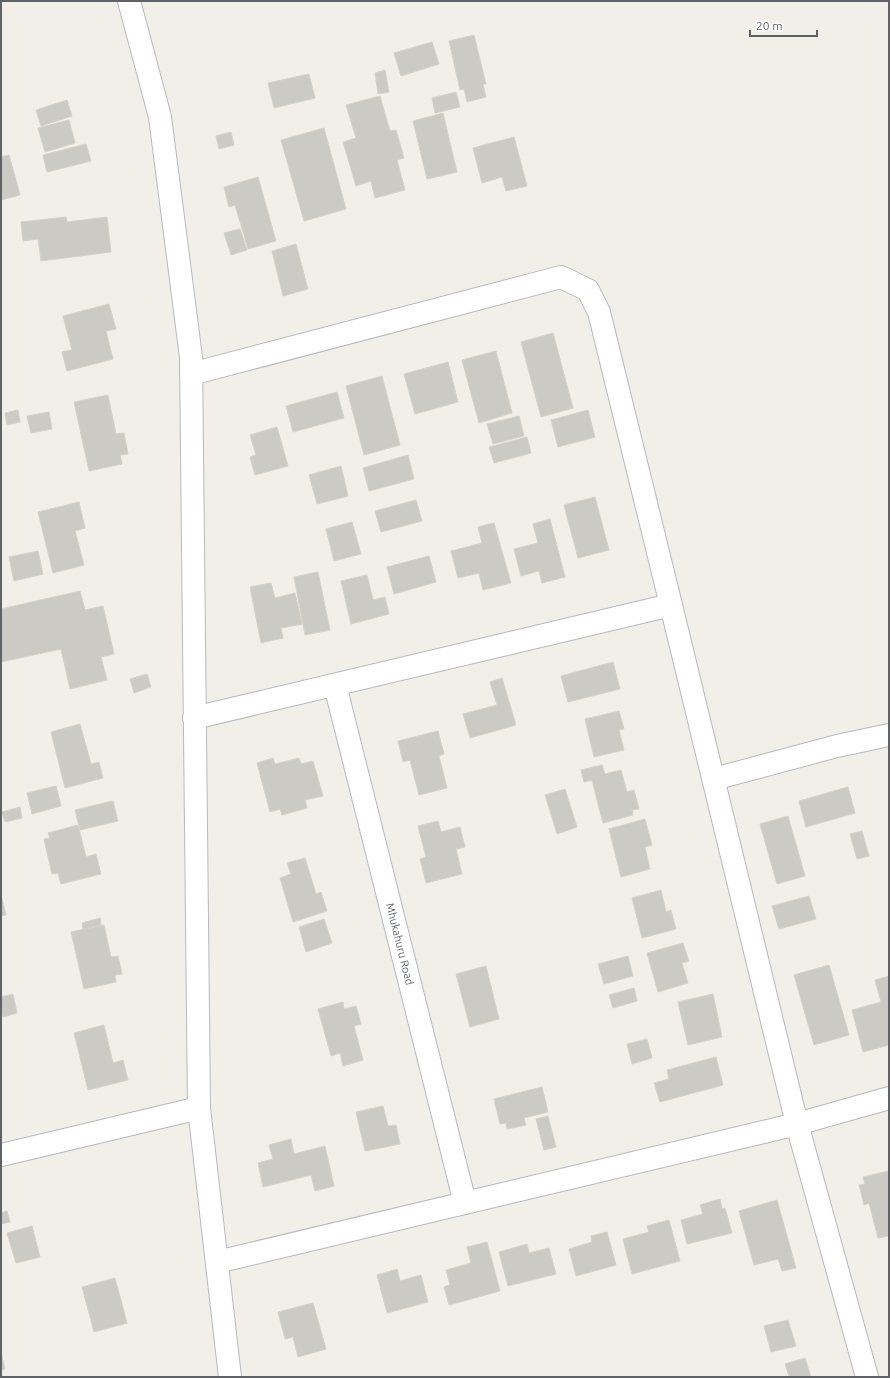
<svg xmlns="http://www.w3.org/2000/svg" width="890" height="1378" font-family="Ubuntu,sans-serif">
	<rect width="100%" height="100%" fill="#f1efe8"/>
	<path fill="#cccac5" stroke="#d6d1c6" d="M 474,35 L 486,84 L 483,84 L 486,97 L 467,102 L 464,89 L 460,90 L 449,41 Z
		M 432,42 L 439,64 L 401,76 L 394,53 Z
		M 385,70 L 389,92 L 378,94 L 375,73 Z
		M 309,74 L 315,98 L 274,108 L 268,83 Z
		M 456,92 L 460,107 L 435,113 L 432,98 Z
		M 380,96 L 390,131 L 396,130 L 404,158 L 397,160 L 405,190 L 375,198 L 371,181 L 356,186 L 343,142 L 356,138 L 346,105 Z
		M 67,100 L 72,116 L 41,126 L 36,110 Z
		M 443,113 L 457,172 L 427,179 L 413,121 Z
		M 69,120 L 75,143 L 45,152 L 38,128 Z
		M 324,128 L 346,209 L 304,221 L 281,140 Z
		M 231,132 L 234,145 L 219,149 L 216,136 Z
		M 514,137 L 527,186 L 506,191 L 502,177 L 482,183 L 473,148 Z
		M 86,144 L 91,161 L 47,172 L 43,155 Z
		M 9,155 L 20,195 L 1,200 L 1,157 Z
		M 258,177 L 276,241 L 248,249 L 235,205 L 229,207 L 224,187 Z
		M 66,217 L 67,222 L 107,217 L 111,252 L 41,261 L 38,239 L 23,241 L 21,222 Z
		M 240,229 L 247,250 L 231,255 L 224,233 Z
		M 296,244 L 308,289 L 283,296 L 272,251 Z
		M 109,304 L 116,329 L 106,331 L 113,359 L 67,371 L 62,352 L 72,350 L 63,316 Z
		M 553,333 L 573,408 L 541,417 L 521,342 Z
		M 496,351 L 512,413 L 479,423 L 462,360 Z
		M 448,362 L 458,402 L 415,414 L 404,374 Z
		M 382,376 L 400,445 L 364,455 L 346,386 Z
		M 337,392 L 344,418 L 293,432 L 286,406 Z
		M 108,395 L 116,434 L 124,433 L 128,454 L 120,455 L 122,464 L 89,471 L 74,402 Z
		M 18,410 L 20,422 L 7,425 L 5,413 Z
		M 588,410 L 595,437 L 558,447 L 551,420 Z
		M 49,412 L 52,429 L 31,433 L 27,416 Z
		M 519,416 L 524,436 L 493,444 L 487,424 Z
		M 277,427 L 288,466 L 255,475 L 250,457 L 256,455 L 250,435 Z
		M 527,437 L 531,453 L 494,463 L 489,447 Z
		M 408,455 L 414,479 L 369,491 L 363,468 Z
		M 341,466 L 348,496 L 317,504 L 309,475 Z
		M 595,497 L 609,550 L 578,558 L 564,505 Z
		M 416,500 L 422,521 L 381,532 L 375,511 Z
		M 79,502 L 85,528 L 75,531 L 84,565 L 53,573 L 38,512 Z
		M 550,519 L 565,577 L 542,583 L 539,571 L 521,576 L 514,549 L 538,543 L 533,524 Z
		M 352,522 L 361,554 L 334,561 L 326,529 Z
		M 494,523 L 511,583 L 483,590 L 479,573 L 458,578 L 451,551 L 482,543 L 478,527 Z
		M 38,551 L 43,574 L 14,581 L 9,557 Z
		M 429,556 L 436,582 L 394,594 L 387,567 Z
		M 318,572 L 330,630 L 305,635 L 294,577 Z
		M 367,575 L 373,600 L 385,597 L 389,614 L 351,624 L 341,581 Z
		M 271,583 L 275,598 L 295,593 L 302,624 L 281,628 L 283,638 L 261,643 L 250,587 Z
		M 80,591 L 85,610 L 103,606 L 114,654 L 101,657 L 107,680 L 70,689 L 61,649 L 1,662 L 1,609 Z
		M 613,662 L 620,689 L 568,702 L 561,676 Z
		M 147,674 L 151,687 L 134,693 L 130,679 Z
		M 502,678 L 516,725 L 470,738 L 463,714 L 497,705 L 490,682 Z
		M 619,711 L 624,729 L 619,730 L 624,750 L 594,757 L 585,719 Z
		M 80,724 L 91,764 L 99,762 L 103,778 L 65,788 L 51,732 Z
		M 438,731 L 444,754 L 439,756 L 447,788 L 419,795 L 410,760 L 403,762 L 398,741 Z
		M 273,758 L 275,764 L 299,758 L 301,764 L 313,761 L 323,796 L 305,800 L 307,808 L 282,815 L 280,809 L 270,812 L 257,763 Z
		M 602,765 L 605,774 L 621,770 L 627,792 L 634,790 L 639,809 L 632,810 L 633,815 L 603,823 L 592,780 L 584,782 L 581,770 Z
		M 56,786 L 61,806 L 32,814 L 27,793 Z
		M 848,787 L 855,813 L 806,827 L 799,801 Z
		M 565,789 L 577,827 L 557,834 L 545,795 Z
		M 113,801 L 118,821 L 80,830 L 75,810 Z
		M 20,807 L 22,818 L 5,822 L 2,812 Z
		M 788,816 L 805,876 L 777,884 L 760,824 Z
		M 645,819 L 652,845 L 645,847 L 650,869 L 621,877 L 609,829 Z
		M 438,821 L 441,832 L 460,827 L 465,847 L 456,849 L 462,874 L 426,883 L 420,859 L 426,857 L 418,826 Z
		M 78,825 L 86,857 L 96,854 L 101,874 L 61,884 L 58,873 L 52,874 L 44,839 L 50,838 L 48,833 Z
		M 862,831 L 869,856 L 857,859 L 850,834 Z
		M 305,858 L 316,894 L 321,892 L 327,911 L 293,922 L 280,878 L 291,874 L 287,863 Z
		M 661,890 L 666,912 L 671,910 L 676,929 L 642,938 L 632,898 Z
		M 1,895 L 6,915 L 1,916 Z
		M 809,896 L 816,919 L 779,929 L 772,906 Z
		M 100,918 L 101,925 L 83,929 L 82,923 Z
		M 324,919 L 332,943 L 306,952 L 299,927 Z
		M 104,925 L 111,957 L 118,956 L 122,974 L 115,975 L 116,982 L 84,989 L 71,932 Z
		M 683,943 L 689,961 L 682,963 L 688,983 L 658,992 L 647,953 Z
		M 628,956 L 633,976 L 604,984 L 598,964 Z
		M 829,965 L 849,1035 L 814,1045 L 794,975 Z
		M 486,966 L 499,1019 L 470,1027 L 456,974 Z
		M 889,976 L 889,1045 L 863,1052 L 852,1010 L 881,1002 L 875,980 Z
		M 634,988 L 637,1001 L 613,1008 L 609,995 Z
		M 13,994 L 17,1013 L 3,1017 L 1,1007 L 1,997 Z
		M 713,994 L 722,1037 L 688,1045 L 678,1002 Z
		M 343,1002 L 344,1009 L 356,1006 L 361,1024 L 354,1026 L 363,1060 L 343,1066 L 340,1053 L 331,1056 L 318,1009 Z
		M 104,1025 L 113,1063 L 123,1060 L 128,1080 L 88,1090 L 74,1033 Z
		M 647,1039 L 652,1058 L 632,1064 L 627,1044 Z
		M 716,1057 L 723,1085 L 660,1102 L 654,1083 L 669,1079 L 667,1070 Z
		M 542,1087 L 548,1112 L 524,1118 L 526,1125 L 507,1129 L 506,1123 L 500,1124 L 494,1099 Z
		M 383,1106 L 388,1126 L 396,1125 L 400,1144 L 365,1151 L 356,1112 Z
		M 548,1116 L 556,1147 L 544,1150 L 536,1119 Z
		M 291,1139 L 294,1154 L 325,1146 L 334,1186 L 315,1191 L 311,1175 L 263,1187 L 258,1163 L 273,1159 L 269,1145 Z
		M 889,1171 L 889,1236 L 878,1238 L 869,1203 L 864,1205 L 859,1185 L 865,1184 L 863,1177 Z
		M 720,1199 L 722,1209 L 725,1208 L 732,1233 L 687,1244 L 681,1220 L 703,1214 L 700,1205 Z
		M 777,1200 L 796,1268 L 782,1271 L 778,1259 L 754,1265 L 739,1211 Z
		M 7,1211 L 10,1222 L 1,1224 L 1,1213 Z
		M 669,1220 L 680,1261 L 632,1274 L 623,1239 L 649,1232 L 647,1226 Z
		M 32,1226 L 40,1257 L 16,1263 L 7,1233 Z
		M 607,1232 L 616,1265 L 576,1276 L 569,1249 L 592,1242 L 591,1236 Z
		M 487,1242 L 500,1291 L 449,1305 L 444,1287 L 450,1285 L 446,1270 L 471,1263 L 467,1247 Z
		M 527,1244 L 529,1253 L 549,1248 L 556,1274 L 508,1286 L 499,1252 Z
		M 397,1269 L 400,1281 L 421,1275 L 428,1302 L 387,1313 L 377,1275 Z
		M 115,1278 L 127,1323 L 94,1332 L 82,1287 Z
		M 313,1303 L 326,1349 L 298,1357 L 293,1337 L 285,1339 L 278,1312 Z
		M 788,1320 L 796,1346 L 771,1352 L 764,1326 Z
		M 1,1352 L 5,1369 L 1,1370 Z
		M 805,1358 L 811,1377 L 786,1377 L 789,1376 L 785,1364 Z"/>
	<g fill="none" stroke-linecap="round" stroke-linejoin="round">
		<defs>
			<path id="street" d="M 191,374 L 561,277 L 588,290 L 599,312 L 671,605
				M 335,685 L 465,1203
				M 194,718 L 671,605 L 797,1124 L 867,1377
				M 714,779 L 837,746 L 889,735
				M 1,1155 L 199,1108
				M 217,1262 L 797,1124 L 889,1098"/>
			<path id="secondary" d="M 129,1 L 160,117 L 191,357 L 199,1108 L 230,1377"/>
		</defs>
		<use href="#street" stroke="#b5b8bc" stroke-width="24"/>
		<use href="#secondary" stroke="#b6babf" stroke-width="24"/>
		<use href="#street" stroke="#fff" stroke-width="22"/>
		<use href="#secondary" stroke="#fff" stroke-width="22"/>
	</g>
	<g text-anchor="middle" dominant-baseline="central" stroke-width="3.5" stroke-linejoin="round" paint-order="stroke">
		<g font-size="11" fill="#5f6368" stroke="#fff">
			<text transform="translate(400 944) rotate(76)">Mhukahuru Road</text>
		</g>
	</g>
	<rect width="890" height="1378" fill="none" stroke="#5f6368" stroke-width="4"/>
	<path d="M750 30v6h67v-6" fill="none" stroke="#5f6368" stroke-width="2"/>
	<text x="756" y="30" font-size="12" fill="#5f6368" stroke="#ffffff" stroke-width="3" paint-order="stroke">20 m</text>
</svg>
